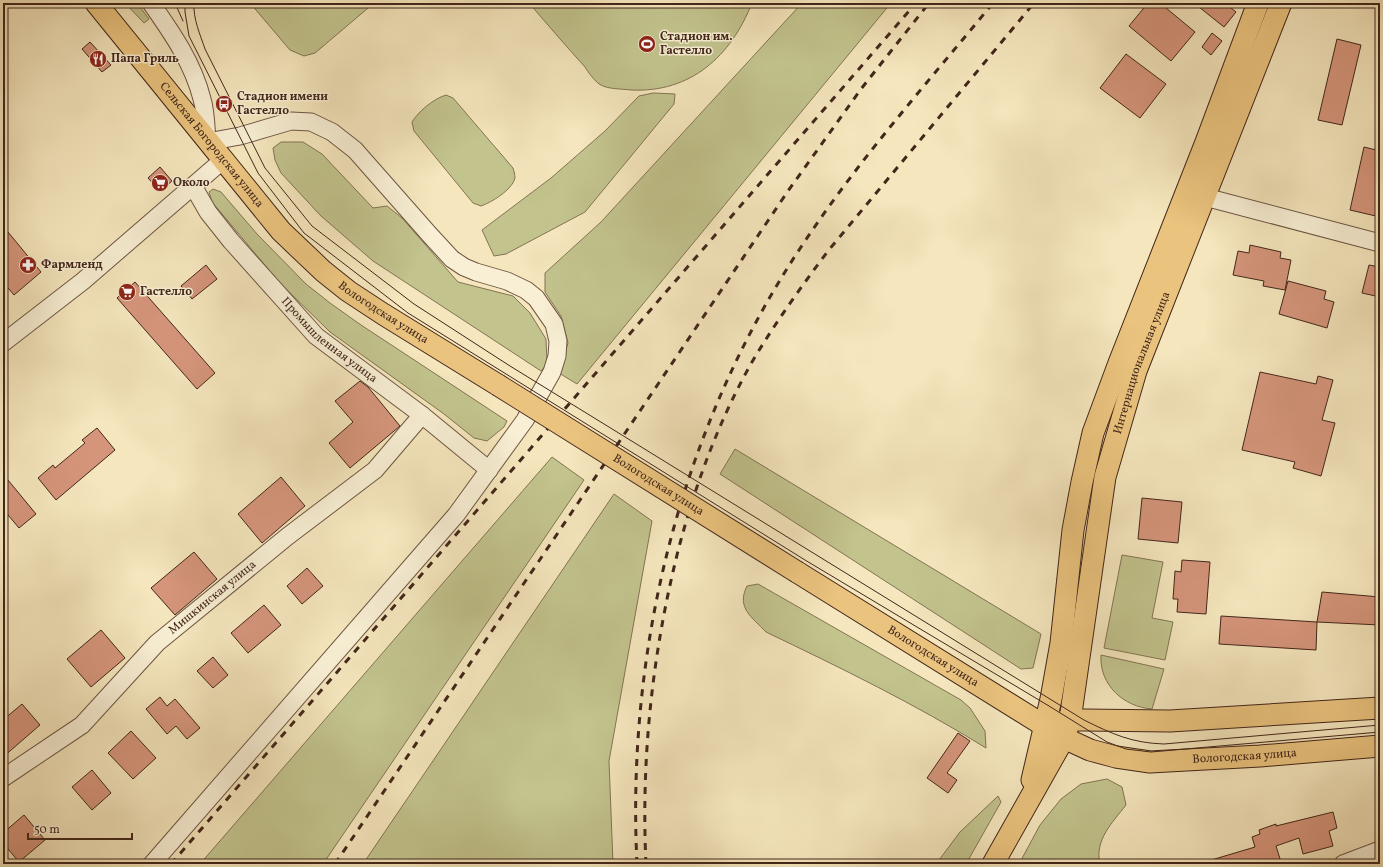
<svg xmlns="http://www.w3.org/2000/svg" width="1383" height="867" font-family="Vollkorn,serif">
	<rect width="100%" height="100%" fill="#f5e6bd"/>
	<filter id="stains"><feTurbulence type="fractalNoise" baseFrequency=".005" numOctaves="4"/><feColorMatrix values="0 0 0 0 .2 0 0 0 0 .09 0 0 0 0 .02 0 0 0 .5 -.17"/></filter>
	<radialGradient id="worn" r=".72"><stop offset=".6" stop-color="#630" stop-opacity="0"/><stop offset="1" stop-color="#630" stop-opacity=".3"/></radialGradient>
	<path fill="#c2c38d" stroke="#827454" d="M 125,3 L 137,3 L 149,19 L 144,23 Z
		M 250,3 L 374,3 L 315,53 L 304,56 L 290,50 Z
		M 529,3 L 752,3 C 731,56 691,93 631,90 C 623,89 607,89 601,85 C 596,83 588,72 585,67 C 566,46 547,24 529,3 Z
		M 802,3 L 891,3 L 577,384 L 559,373 L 568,343 L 561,316 L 545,292 L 545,273 L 601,222 Z
		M 653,93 L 675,94 L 674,104 L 585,212 L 506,254 L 494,256 L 482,230 L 551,178 L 605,131 L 639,96 Z
		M 446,95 L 453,98 L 513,168 C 514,171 515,175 515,178 C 512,190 492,202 481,206 L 473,203 L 414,131 L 412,122 C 418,112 433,99 446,95 Z
		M 281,142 L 303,142 L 322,154 L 373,208 L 387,206 L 402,218 L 458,282 L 513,296 L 530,313 L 546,339 L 547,364 L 541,371 L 373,261 L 321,216 L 281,173 L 275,160 L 273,148 Z
		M 213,189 L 221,192 L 257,234 L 306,284 L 330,303 L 361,325 L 507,421 L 504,427 L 487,441 L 474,438 L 444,414 L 330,332 L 279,282 L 212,202 L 209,192 Z
		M 735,449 L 1041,634 L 1033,668 L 1021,669 L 720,474 Z
		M 552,457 L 584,480 L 323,864 L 200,864 Z
		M 614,494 L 652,521 L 609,761 L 613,864 L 363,864 Z
		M 1122,555 L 1163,562 L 1152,618 L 1173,622 L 1165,660 L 1104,648 Z
		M 758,584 L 961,700 L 970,708 L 985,731 L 986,748 C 915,704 841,668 766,632 C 752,617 736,608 747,586 Z
		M 1101,655 L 1164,669 L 1152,709 C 1124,707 1099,685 1101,655 Z
		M 1107,779 L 1122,787 L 1126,805 C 1113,822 1094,840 1100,864 L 1019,864 L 1040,825 L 1061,799 L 1081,784 Z
		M 998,796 L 1001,802 L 966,864 L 936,864 L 960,832 Z"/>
	<path fill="#d5957b" stroke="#42261a" d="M 1148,3 L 1160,3 L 1195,32 L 1171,61 L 1129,26 Z
		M 1194,3 L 1225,3 L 1236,12 L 1224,27 Z
		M 1212,33 L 1222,41 L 1211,55 L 1202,47 Z
		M 1337,39 L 1361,45 L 1342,125 L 1318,120 Z
		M 90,42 L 111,65 L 102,72 L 82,49 Z
		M 1126,54 L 1166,84 L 1140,118 L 1100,88 Z
		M 1364,147 L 1380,151 L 1380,217 L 1350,210 Z
		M 160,167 L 172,181 L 160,191 L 148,178 Z
		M 3,226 L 41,272 L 14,295 L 3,282 Z
		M 1250,245 L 1281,252 L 1280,258 L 1291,260 L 1285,290 L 1263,286 L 1264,281 L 1233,275 L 1238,251 L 1249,253 Z
		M 206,265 L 217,279 L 192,299 L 181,286 Z
		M 1369,265 L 1380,267 L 1380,297 L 1362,293 Z
		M 1288,281 L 1326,291 L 1324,299 L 1334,302 L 1327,328 L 1279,314 Z
		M 135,282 L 215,373 L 197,389 L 117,298 Z
		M 1260,372 L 1316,384 L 1318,376 L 1333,380 L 1322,420 L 1335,423 L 1321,476 L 1293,468 L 1295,462 L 1242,450 Z
		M 360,381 L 368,387 L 400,426 L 350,468 L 329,443 L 353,422 L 335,401 Z
		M 97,428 L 115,450 L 56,500 L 38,478 L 53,465 L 55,468 L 85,443 L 82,440 Z
		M 3,474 L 36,514 L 19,528 L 3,509 Z
		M 281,477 L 305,506 L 262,543 L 238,514 Z
		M 1142,498 L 1182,502 L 1178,543 L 1138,539 Z
		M 194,552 L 217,579 L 175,615 L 151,588 Z
		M 1182,560 L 1210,562 L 1206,614 L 1177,612 L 1178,599 L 1173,599 L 1175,571 L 1181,572 Z
		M 307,568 L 323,586 L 302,604 L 287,586 Z
		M 1322,592 L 1380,597 L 1380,625 L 1317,622 Z
		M 264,605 L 281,625 L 248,653 L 231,633 Z
		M 1221,616 L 1317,622 L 1316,650 L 1219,644 Z
		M 101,630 L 125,658 L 91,687 L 67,659 Z
		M 213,657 L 228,675 L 213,688 L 197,671 Z
		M 160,697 L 167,706 L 175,699 L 200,728 L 187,739 L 176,726 L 167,734 L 146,709 Z
		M 22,704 L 40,725 L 3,757 L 3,720 Z
		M 131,731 L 156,758 L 133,779 L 108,753 Z
		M 958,733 L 970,741 L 947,773 L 957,780 L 948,793 L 927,778 Z
		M 92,770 L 111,793 L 92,810 L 72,787 Z
		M 1333,812 L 1337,828 L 1329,831 L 1333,846 L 1303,854 L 1299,838 L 1276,846 L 1281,862 L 1274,864 L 1209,864 L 1208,861 L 1255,847 L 1252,837 L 1260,834 L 1259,830 L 1276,824 L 1276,826 Z
		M 24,815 L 45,840 L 19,862 L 3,843 L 3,833 Z"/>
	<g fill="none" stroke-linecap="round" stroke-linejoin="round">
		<defs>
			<g id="minor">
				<path d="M 151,3 C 172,33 193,63 202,99 C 206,112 206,128 207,142 L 240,136 L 291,121 L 311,122 L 332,132 L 355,150 L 429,234 L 452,259 L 464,267 L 476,272 L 507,281 L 526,290 L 536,298 L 554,324 L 558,341 L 557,356 L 552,372 L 525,420 L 456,515 L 152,864"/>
				<path id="s1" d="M 193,186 L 208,212 L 231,241 L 316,336 L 422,415 L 489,470"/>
				<path d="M 1205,197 L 1380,243"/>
				<path d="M 3,343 L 83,281 L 223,160"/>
				<path id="s2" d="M 3,778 L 82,725 L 157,643 L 288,536 L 375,470 L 422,415"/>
				<path d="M 1343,864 L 1380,850"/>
			</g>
			<g id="major">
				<path id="s3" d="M 96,3 L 281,231 L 323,271 L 348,291 L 383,314 L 498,385"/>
				<path id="s4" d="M 797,572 L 1064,738 L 1090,750 L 1116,757 L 1150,762 L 1260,756 L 1380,746"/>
				<path d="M 1057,723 L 1070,720 L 1084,720 L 1170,721 L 1380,708"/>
				<path d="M 1032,780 L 1051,699 L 1061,643 L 1073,530 L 1082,482 L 1093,433 L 1119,363 L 1206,142 L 1258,3"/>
				<path id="s5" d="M 993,864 L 1064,738 L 1070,720 L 1105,477 L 1136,371 L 1281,3"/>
			</g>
		</defs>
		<use href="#minor" stroke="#6f5643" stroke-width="19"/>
		<use href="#major" stroke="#42261a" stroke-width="23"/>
		<use href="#minor" stroke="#f8efd4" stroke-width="17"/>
		<use href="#major" stroke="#eac37e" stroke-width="21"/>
		<path stroke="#42261a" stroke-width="1" d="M 175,3 L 183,21
			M 185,3 L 185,12 L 189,36 L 258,173 L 304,233 L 408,313 L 805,560 L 1049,706 L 1107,742 L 1126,749 L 1151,752 L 1380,732
			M 194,3 C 193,19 200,34 205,49 L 265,168 L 312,226 L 414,304 L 510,366 L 810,551 L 1084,720 C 1112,734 1132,743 1164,744 L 1380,725"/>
		<path stroke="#42261a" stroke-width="3" stroke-dasharray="7 7" stroke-linecap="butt" d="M 171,864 L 916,3
			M 335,864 L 788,191 L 861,89 L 929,3
			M 637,864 C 626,646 682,423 805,241 C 861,157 929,81 993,3
			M 646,864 C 641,760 652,656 677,555 C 694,488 718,422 752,362 C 775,323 801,287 828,251 L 1034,3"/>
		<defs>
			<g id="major-bridge">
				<path id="s6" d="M 498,385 L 797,572"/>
			</g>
		</defs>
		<use href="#major-bridge" stroke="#42261a" stroke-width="23" stroke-linecap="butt"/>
		<use href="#major-bridge" stroke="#eac37e" stroke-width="21"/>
	</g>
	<defs>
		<symbol id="stadium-disc" viewBox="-11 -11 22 22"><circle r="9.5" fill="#8f2418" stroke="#f8efd4"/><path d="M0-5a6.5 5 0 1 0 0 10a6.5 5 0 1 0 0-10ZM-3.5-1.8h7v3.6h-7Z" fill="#fff"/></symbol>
		<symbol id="restaurant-disc" viewBox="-11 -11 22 22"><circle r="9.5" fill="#8f2418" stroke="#f8efd4"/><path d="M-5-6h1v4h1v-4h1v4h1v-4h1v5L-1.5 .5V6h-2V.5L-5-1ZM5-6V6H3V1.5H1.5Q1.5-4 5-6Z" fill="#fff"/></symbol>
		<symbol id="bus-disc" viewBox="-11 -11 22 22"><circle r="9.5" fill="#8f2418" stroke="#f8efd4"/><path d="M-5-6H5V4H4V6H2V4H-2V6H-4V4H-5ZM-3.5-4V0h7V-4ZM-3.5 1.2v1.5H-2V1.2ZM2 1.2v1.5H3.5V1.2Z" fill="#fff"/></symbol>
		<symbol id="supermarket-disc" viewBox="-11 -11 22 22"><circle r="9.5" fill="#8f2418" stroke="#f8efd4"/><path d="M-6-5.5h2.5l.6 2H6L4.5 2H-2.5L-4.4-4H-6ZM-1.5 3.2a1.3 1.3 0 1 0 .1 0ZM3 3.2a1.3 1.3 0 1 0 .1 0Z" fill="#fff"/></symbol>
		<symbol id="pharmacy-disc" viewBox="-11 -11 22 22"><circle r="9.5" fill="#8f2418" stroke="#f8efd4"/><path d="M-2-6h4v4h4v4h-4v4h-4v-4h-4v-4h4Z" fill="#fff"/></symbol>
	</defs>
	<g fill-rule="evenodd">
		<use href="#stadium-disc" x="637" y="34" width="20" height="20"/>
		<use href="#restaurant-disc" x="88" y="49" width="20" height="20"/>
		<use href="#bus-disc" x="214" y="94" width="20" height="20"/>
		<use href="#supermarket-disc" x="150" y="173" width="20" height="20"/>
		<use href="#pharmacy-disc" x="18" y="255" width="20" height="20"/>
		<use href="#supermarket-disc" x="117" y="282" width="20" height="20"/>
	</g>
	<g text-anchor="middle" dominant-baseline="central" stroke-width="3" stroke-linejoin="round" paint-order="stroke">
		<g font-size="12" font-weight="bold" fill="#42261a" stroke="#f8efd4" text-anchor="start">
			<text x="660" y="37">Стадион им.<tspan x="660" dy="14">Гастелло</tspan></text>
			<text x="111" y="59">Папа Гриль</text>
			<text x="237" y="97">Стадион имени<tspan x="237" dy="14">Гастелло</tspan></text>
			<text x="173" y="183">Около</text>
			<text x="41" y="265">Фармленд</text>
			<text x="140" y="292">Гастелло</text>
		</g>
		<g font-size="12" fill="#42261a" stroke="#f8efd4">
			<text stroke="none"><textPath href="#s3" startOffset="183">Сельская Богородская улица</textPath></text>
			<text stroke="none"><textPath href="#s3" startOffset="425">Вологодская улица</textPath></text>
			<text stroke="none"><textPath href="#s1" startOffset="207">Промышленная улица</textPath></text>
			<text stroke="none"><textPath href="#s5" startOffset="529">Интернациональная улица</textPath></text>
			<text stroke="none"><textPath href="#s6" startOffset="189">Вологодская улица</textPath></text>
			<text stroke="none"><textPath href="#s2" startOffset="278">Мишкинская улица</textPath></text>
			<text stroke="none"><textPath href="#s4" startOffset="160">Вологодская улица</textPath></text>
			<text stroke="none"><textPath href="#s4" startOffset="499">Вологодская улица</textPath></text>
		</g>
	</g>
	<rect width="1383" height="867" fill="none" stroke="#f5e6bd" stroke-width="16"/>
	<rect x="4" y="4" width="1375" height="859" fill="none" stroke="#42261a" stroke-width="2"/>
	<rect x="8" y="8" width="1367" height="851" fill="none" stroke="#42261a"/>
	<path d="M28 833v6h104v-6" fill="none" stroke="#42261a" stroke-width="2"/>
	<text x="34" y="833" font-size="12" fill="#42261a" stroke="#f8efd4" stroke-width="3" paint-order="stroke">50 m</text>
	<rect width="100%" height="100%" filter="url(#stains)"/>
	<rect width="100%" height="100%" fill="url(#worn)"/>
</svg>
